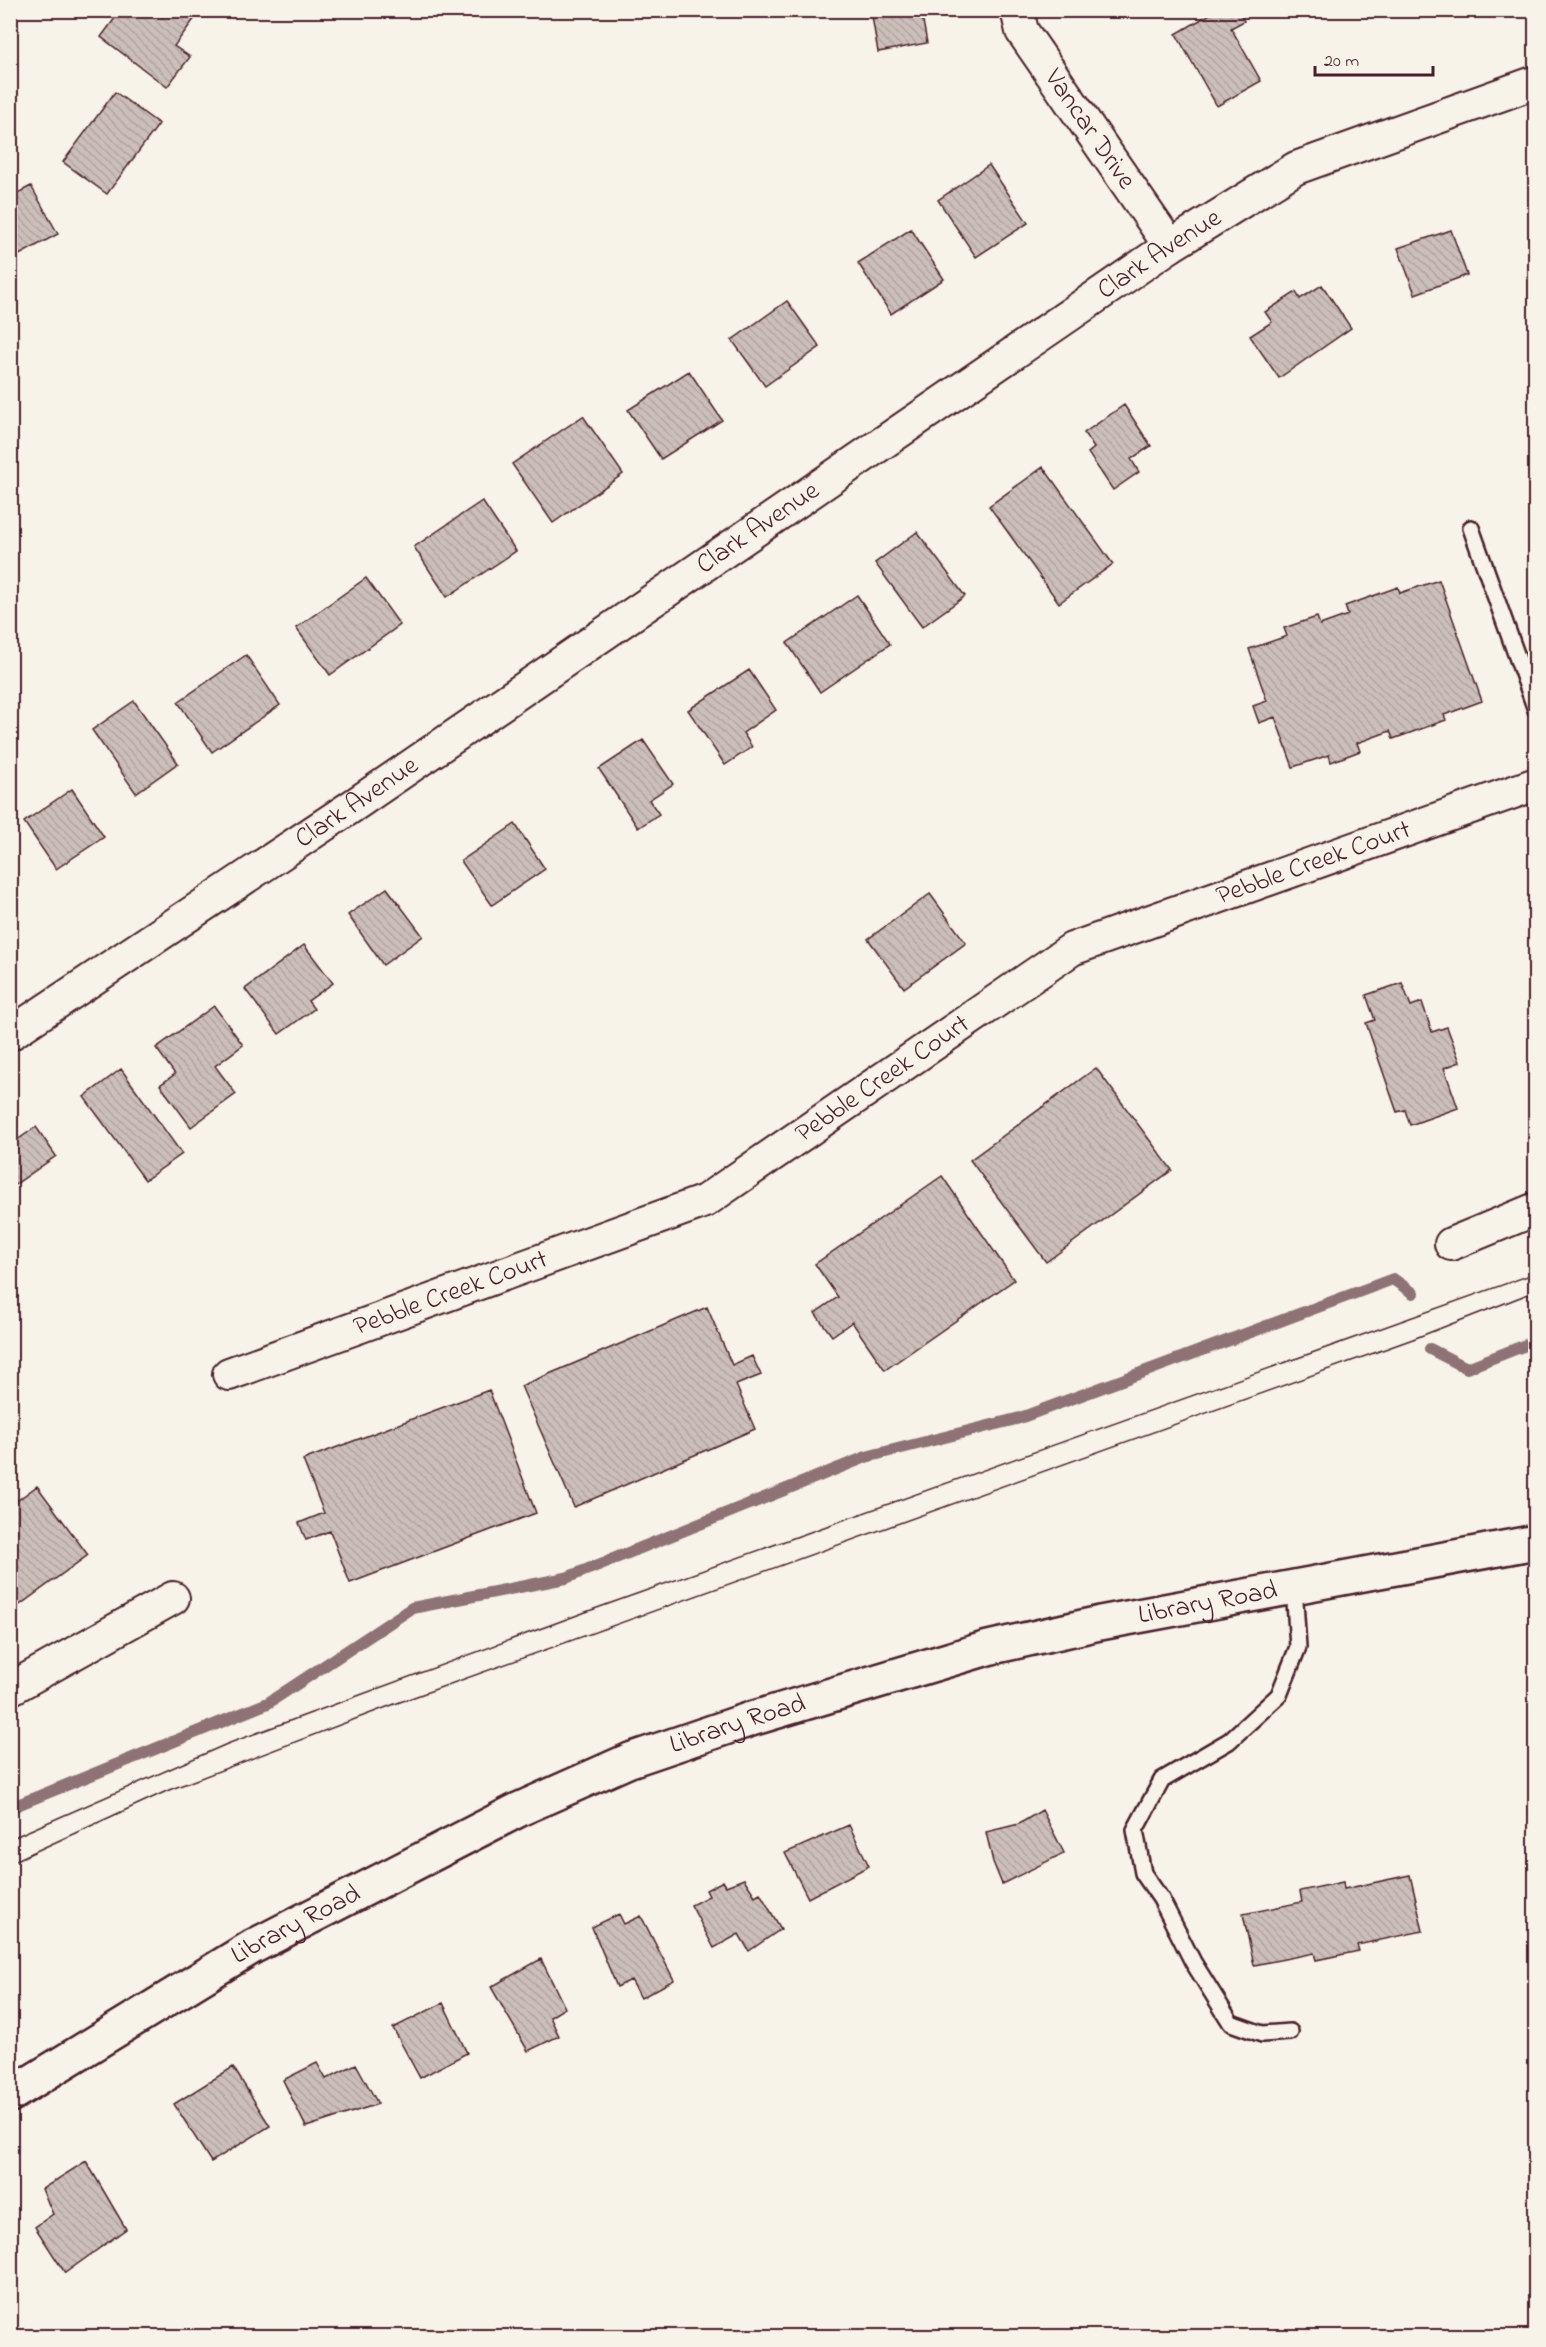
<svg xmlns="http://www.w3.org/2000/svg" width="1546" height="2347" font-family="'Indie Flower',sans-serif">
	<defs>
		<pattern id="building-back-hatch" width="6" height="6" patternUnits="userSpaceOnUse" patternTransform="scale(1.5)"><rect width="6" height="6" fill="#ccbfb9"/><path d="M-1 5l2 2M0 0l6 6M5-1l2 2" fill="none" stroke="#b1a49f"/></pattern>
	</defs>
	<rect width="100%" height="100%" fill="#f7f3e8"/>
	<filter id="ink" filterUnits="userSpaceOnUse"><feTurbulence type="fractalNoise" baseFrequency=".0167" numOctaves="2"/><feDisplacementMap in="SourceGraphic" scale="12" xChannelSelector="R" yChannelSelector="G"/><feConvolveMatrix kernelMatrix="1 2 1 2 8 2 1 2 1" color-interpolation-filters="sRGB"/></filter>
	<g filter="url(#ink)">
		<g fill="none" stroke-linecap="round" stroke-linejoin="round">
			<path stroke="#8e7275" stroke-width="12" d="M 1430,1349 L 1467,1368 L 1536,1341
				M 10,1808 L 268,1703 L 412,1608 L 566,1578 L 866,1457 L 1020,1418 L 1393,1279 L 1413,1293"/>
		</g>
		<path fill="url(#building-back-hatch)" stroke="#4a1f2b" stroke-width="1.5" d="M 121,10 L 201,10 L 174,46 L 190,57 L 167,87 L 101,37 Z
			M 871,10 L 921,10 L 927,43 L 878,52 Z
			M 1217,10 L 1238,10 L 1244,21 L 1231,28 L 1261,81 L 1217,106 L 1176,34 Z
			M 115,92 L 159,124 L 107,194 L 63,162 Z
			M 989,165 L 1028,223 L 976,257 L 938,200 Z
			M 31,186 L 58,234 L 10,260 L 10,197 Z
			M 911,229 L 944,279 L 891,314 L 858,263 Z
			M 1451,230 L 1467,275 L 1415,294 L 1398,248 Z
			M 1322,285 L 1351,328 L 1279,378 L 1250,336 L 1272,322 L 1265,312 L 1296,292 L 1300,299 Z
			M 787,301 L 820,347 L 765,386 L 732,340 Z
			M 689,371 L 722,420 L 661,459 L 628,410 Z
			M 1124,405 L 1151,446 L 1131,459 L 1139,472 L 1113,490 L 1088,453 L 1094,448 L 1084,433 Z
			M 583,416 L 623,474 L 553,523 L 512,464 Z
			M 1043,467 L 1113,564 L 1059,603 L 989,506 Z
			M 482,501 L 516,551 L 447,597 L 414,547 Z
			M 917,532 L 965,596 L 922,627 L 875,563 Z
			M 366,578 L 400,625 L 330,675 L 296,628 Z
			M 1439,580 L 1482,701 L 1444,715 L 1446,720 L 1393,739 L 1390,731 L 1357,743 L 1360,751 L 1331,762 L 1329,755 L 1293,767 L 1275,717 L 1259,723 L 1253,706 L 1267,701 L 1249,649 L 1287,636 L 1284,628 L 1317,617 L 1320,625 L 1348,615 L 1345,606 L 1398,587 L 1400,593 Z
			M 857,595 L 890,644 L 820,692 L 787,643 Z
			M 246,655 L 280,705 L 212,752 L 178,702 Z
			M 749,670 L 776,710 L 743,733 L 752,747 L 725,765 L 688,710 Z
			M 134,701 L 178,763 L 136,793 L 92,730 Z
			M 643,740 L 673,784 L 649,800 L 659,814 L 638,828 L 599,769 Z
			M 72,789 L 104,837 L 56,869 L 24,822 Z
			M 515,824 L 545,869 L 492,905 L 461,861 Z
			M 387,888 L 423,936 L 383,965 L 348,915 Z
			M 930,894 L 966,943 L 904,988 L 868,939 Z
			M 304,945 L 333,983 L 308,1001 L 314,1009 L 279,1034 L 245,989 Z
			M 1402,983 L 1411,1006 L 1422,1002 L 1432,1032 L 1447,1027 L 1460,1062 L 1444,1068 L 1458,1108 L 1410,1125 L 1405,1110 L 1397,1112 L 1366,1023 L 1375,1020 L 1366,995 Z
			M 214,1006 L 243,1045 L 215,1066 L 236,1094 L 191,1127 L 160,1085 L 175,1074 L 156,1048 Z
			M 1096,1068 L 1172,1170 L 1046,1262 L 970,1160 Z
			M 121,1069 L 182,1154 L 145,1180 L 84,1097 Z
			M 36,1127 L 56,1156 L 10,1188 L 10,1145 Z
			M 942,1176 L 1014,1280 L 885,1370 L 852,1322 L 832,1336 L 815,1313 L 838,1297 L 815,1264 Z
			M 707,1307 L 732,1365 L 752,1356 L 761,1375 L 736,1385 L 755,1429 L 574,1507 L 521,1386 Z
			M 489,1390 L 536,1513 L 350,1583 L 330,1531 L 306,1540 L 299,1523 L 324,1513 L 303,1460 Z
			M 37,1486 L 88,1555 L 10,1612 L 10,1506 Z
			M 1042,1810 L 1064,1853 L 1002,1884 L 993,1862 L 986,1832 L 1019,1824 Z
			M 849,1825 L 869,1866 L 808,1898 L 785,1853 Z
			M 1410,1875 L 1423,1931 L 1357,1945 L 1359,1951 L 1316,1960 L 1314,1953 L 1254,1965 L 1243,1914 L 1302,1902 L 1300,1891 L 1343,1882 L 1344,1889 Z
			M 744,1879 L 755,1896 L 760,1893 L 781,1929 L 749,1951 L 739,1934 L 714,1948 L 691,1905 L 709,1896 L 706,1890 L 723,1881 L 726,1886 Z
			M 619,1914 L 624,1924 L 641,1916 L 674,1980 L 641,1998 L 631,1980 L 617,1987 L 592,1927 Z
			M 541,1959 L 565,2008 L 550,2017 L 559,2036 L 528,2051 L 491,1987 Z
			M 443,2003 L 467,2053 L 420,2078 L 393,2028 Z
			M 317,2063 L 326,2079 L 356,2064 L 378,2104 L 306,2127 L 283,2080 Z
			M 233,2067 L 270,2126 L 211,2162 L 174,2104 Z
			M 86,2161 L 126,2229 L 65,2273 L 35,2227 L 53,2214 L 42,2189 Z"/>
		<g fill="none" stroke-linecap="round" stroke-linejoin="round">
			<defs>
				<path id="service" d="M 1471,528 L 1536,710
					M 1290,2032 L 1262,2034 L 1231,2023 L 1193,1962 L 1161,1899 L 1143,1873 L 1135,1830 L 1162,1780 L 1229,1741 L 1279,1695 L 1298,1647 L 1294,1587"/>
				<g id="minor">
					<path id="s1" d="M 1017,10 L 1022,31 L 1170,246"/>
					<path id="s2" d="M 10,1034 L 357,803 L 1170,246 L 1296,168 L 1536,82"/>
					<path d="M 1451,1244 L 1536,1209"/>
					<path id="s3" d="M 229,1374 L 705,1201 L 1072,949 L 1536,784"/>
					<path d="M 10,1689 L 173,1598"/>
				</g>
				<g id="primary">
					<path id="s4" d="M 10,2095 L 252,1947 L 520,1809 L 630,1760 L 751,1719 L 988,1648 L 1100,1623 L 1536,1542"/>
				</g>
			</defs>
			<use href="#service" stroke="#4a1f2b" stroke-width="20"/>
			<use href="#minor" stroke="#4a1f2b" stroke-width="36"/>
			<use href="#primary" stroke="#4a1f2b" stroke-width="38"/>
			<use href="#service" stroke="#f7f3e8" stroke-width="15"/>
			<use href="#minor" stroke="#f7f3e8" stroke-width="32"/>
			<use href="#primary" stroke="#f7f3e8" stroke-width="33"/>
			<path stroke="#4a1f2b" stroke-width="1.5" d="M 10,1839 L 227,1744 L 583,1613 L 1536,1273
				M 10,1863 L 169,1790 L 400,1702 L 1413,1339 L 1536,1291"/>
		</g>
	</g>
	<g text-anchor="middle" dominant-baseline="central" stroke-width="5" stroke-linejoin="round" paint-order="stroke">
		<g font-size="27" fill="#4a1f2b" stroke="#f7f3e8">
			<text stroke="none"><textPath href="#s1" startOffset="141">Vancar Drive</textPath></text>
			<text stroke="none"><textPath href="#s2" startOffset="1389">Clark Avenue</textPath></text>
			<text stroke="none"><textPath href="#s2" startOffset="903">Clark Avenue</textPath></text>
			<text stroke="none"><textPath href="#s2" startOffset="417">Clark Avenue</textPath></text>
			<text stroke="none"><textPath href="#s3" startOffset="1208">Pebble Creek Court</textPath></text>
			<text stroke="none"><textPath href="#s3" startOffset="722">Pebble Creek Court</textPath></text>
			<text stroke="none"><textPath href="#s3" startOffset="236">Pebble Creek Court</textPath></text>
			<text stroke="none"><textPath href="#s4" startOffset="1305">Library Road</textPath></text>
			<text stroke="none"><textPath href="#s4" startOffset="819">Library Road</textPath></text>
			<text stroke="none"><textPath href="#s4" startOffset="333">Library Road</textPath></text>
		</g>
	</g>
	<rect width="1546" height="2347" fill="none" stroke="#f7f3e8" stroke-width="36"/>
	<rect x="18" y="18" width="1510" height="2311" fill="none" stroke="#4a1f2b" stroke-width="2" filter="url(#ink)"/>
	<path d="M1315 66v9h118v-9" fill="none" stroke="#4a1f2b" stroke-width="3"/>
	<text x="1324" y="66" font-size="18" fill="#4a1f2b" stroke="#f7f3e8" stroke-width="4.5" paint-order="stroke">20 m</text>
</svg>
